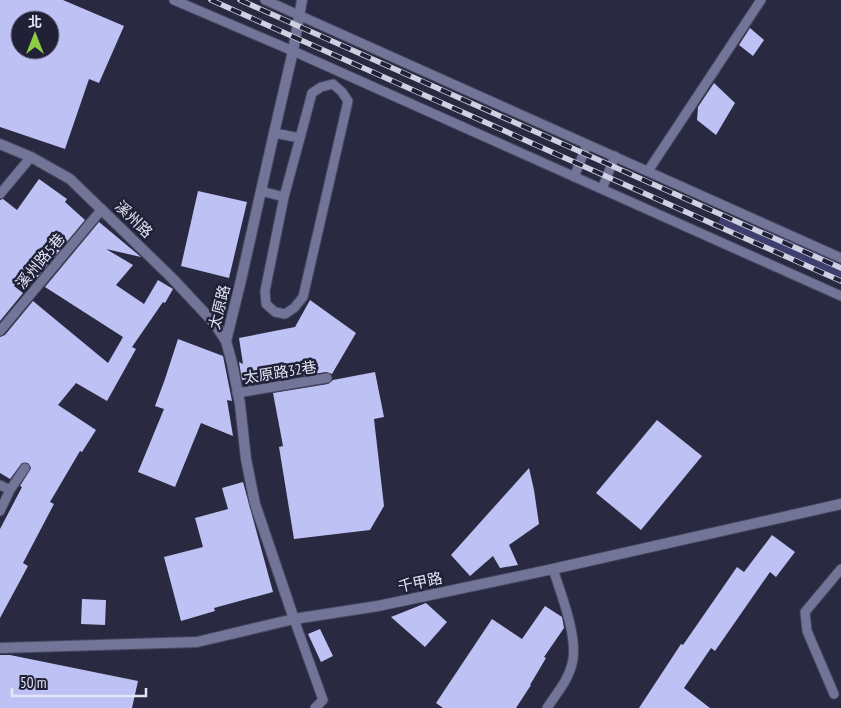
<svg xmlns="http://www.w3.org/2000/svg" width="841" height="708" font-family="'PT Sans Narrow','Noto Sans TC',sans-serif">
	<rect width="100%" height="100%" fill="#292a42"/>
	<path fill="#3e3e6f" d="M 723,213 L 841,262 L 841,282 L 718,223 Z"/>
	<path fill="#bdc1f4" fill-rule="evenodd" d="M 0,0 L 63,0 L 124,26 L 99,83 L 89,79 L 65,149 L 0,127 ZM 20,20 L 50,20 L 50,50 L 20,50 Z
		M 750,28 L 764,40 L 753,56 L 739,45 Z
		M 714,83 L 735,103 L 716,135 L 697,120 L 698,107 Z
		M 39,179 L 67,199 L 65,202 L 85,220 L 35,280 L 24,273 L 14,286 L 23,293 L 0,321 L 0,200 L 3,199 L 17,210 Z
		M 198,191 L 247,202 L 229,278 L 181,266 Z
		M 99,222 L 141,257 L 106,249 L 133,265 L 116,285 L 144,304 L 158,280 L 173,289 L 165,303 L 163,302 L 132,347 L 136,349 L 107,401 L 76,383 L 58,405 L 96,430 L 82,452 L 80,451 L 50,502 L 54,504 L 23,563 L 28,566 L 0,618 L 0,529 L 22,487 L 20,486 L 31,468 L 28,463 L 22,463 L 10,479 L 0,473 L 0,337 L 5,335 L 33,301 L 108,363 L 123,337 L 45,287 Z
		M 310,300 L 356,333 L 332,374 L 326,372 L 270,381 L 269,377 L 242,380 L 239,362 L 243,364 L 239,338 L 295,327 Z
		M 178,339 L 223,356 L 232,401 L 227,400 L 233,436 L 201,423 L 175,487 L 138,472 L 164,409 L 155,406 L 165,379 Z
		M 375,372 L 384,417 L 374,419 L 384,506 L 370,530 L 294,539 L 279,447 L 283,446 L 273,393 L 328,384 L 333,380 Z
		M 657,420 L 702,456 L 641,530 L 596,493 Z
		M 529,468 L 534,490 L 539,524 L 509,545 L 518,565 L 500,568 L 493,556 L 470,576 L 451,555 Z
		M 243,482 L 273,592 L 214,608 L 215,611 L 181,621 L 164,557 L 203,547 L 195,518 L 228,509 L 222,488 Z
		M 772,535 L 795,552 L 776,577 L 770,572 L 715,651 L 711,648 L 684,688 L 710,708 L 639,708 L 681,644 L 683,645 L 737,567 L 744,572 Z
		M 82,599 L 106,600 L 105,625 L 81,624 Z
		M 426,603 L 447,622 L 425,647 L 391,617 Z
		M 545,606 L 562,617 L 564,628 L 544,657 L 546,658 L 530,685 L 531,685 L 516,708 L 443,708 L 436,703 L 492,619 L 522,639 Z
		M 320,629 L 333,656 L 321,662 L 308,634 Z
		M 0,655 L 10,655 L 138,681 L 132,708 L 0,708 Z"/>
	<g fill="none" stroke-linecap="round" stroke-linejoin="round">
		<defs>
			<path id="service" d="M 174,0 L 293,51 L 841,296
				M 265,0 L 841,258
				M 648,171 L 761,0
				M 574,177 L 587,145
				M 602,189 L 615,156
				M 261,191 L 284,197 L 265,291 L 266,304 L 275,312 L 285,314 L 294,308 L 303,297 L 348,101 L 342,92 L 333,84 L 321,87 L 312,93 L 300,138 L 274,133
				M 0,194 L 31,157
				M 284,197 L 300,138
				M 0,331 L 102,209
				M 237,393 L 327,378
				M 0,485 L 10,490
				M 0,511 L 10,490 L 25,468
				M 294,619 L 323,700 L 315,708
				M 834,694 L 807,631 L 805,612 L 841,569
				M 547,708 C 556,694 568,681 572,664 C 579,639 561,594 553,569"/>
			<path id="minor" d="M 0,144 L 31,157 L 70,179 L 172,278 L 215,324 L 226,341
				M 294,619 L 255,504 L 246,459 L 240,404 L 232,363 L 226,341 L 241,280 L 274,133 L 293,51 L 302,0
				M 0,648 L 197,642 L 294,619 L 378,606 L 553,569 L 841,504"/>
		</defs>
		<use href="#service" stroke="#47485f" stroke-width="11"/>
		<use href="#minor" stroke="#47485f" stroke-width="12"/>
		<use href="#service" stroke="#737598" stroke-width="9"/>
		<use href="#minor" stroke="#737598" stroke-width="10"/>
		<defs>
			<path id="rail" d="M 211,0 L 841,281
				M 240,0 L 841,268"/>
		</defs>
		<use href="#rail" stroke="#cfd1e2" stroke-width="5.5"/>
		<use href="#rail" stroke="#202037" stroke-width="4" stroke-dasharray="11" stroke-linecap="butt"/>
	</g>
	<g text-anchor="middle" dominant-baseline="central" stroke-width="5" stroke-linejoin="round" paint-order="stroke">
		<g font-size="15" fill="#e3e5f5" stroke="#202037">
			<text transform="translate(134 219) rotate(44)">溪州路</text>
			<text transform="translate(40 261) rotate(-50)">溪州路5巷</text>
			<text transform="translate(219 307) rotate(-76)">太原路</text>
			<text transform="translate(280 372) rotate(-9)">太原路32巷</text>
			<text transform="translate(420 582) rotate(-12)">千甲路</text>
		</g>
	</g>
	<g transform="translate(35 35)"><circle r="24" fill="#202037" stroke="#6e6f83"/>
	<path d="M0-4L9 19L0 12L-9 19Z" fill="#8bce46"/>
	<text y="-8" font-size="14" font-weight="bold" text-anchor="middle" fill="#e3e5f5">北</text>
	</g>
	<path d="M12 688v8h134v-8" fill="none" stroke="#e3e5f5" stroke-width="2.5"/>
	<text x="20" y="688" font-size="15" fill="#e3e5f5" stroke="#202037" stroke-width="4" paint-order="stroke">50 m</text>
</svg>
